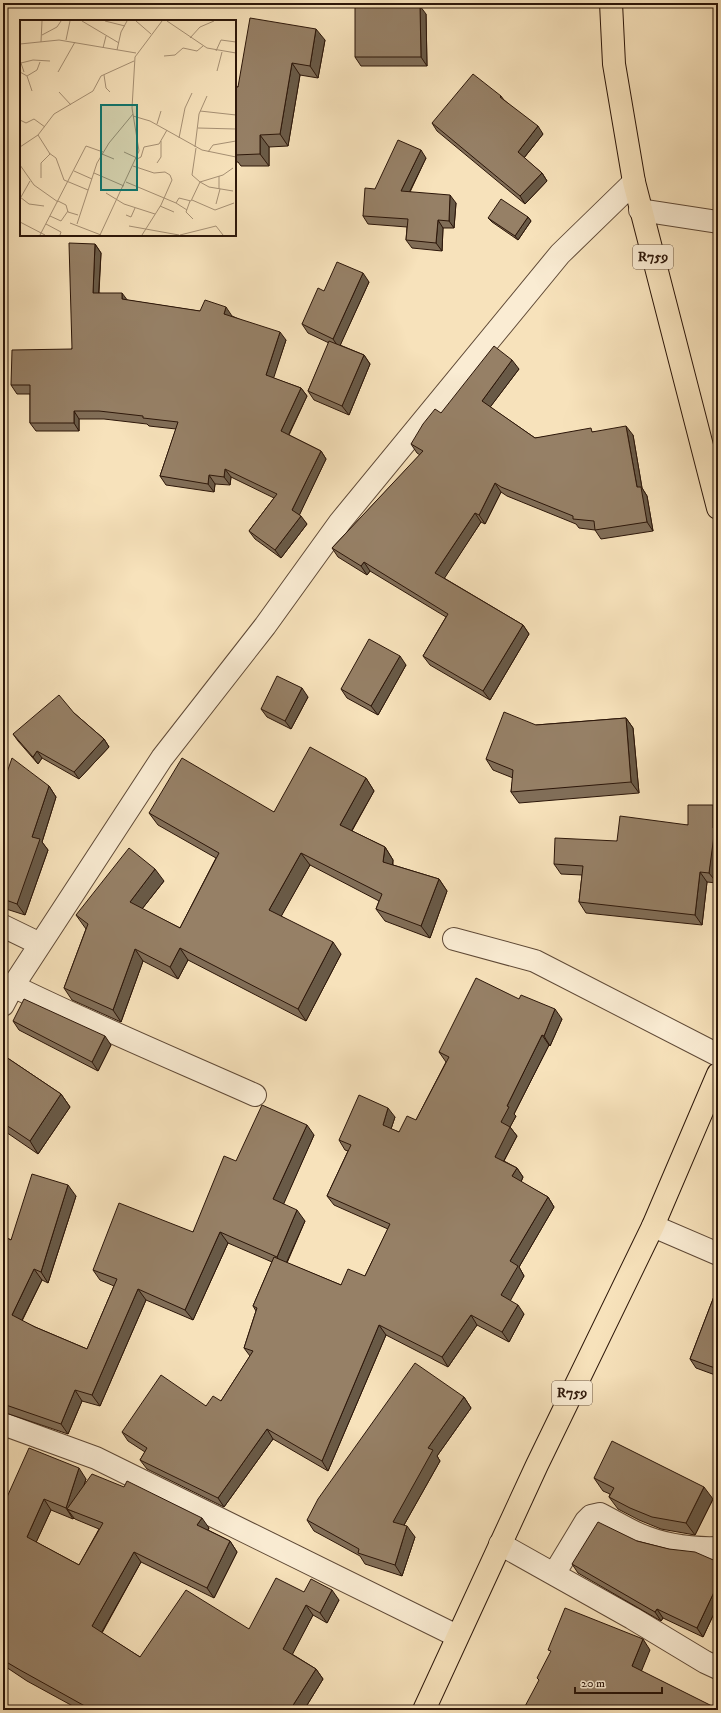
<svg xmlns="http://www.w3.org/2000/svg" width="721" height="1713" font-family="'IM FELL DW Pica',serif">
	<rect width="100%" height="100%" fill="#f7e2bb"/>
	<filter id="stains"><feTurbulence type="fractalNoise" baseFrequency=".005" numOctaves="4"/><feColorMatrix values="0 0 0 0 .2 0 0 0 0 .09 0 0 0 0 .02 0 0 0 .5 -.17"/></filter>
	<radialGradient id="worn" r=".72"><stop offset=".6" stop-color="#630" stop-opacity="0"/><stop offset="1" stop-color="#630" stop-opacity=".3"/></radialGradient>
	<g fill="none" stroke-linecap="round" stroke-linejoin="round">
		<defs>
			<path id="minor" d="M 640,210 L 718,222
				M 3,926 L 40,944
				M 454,939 L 535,961 L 718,1055
				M 13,986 C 93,1025 174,1059 255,1095
				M 3,1005 L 13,986 L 162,758 L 265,626 L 340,522 L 560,254 L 634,182
				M 653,1226 L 718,1254
				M 3,1424 L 96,1458 L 457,1636
				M 500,1544 L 632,1618 L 705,1662 L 718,1668
				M 554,1574 L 586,1521 L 591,1516 L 600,1514 C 612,1520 625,1528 638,1534 C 663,1545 691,1549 718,1548"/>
			<path id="major" d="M 611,3 L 614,64 L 634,182 L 718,508
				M 424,1710 L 537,1465 L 653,1226 L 718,1074"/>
		</defs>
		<use href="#minor" stroke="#5f4936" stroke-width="24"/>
		<use href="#major" stroke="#2c1609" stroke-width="24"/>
		<use href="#minor" stroke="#faecd3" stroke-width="22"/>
		<use href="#major" stroke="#f7e2bb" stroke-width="22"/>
	</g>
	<path fill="#816e58" stroke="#2c1609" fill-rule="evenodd" d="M 426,14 L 427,66 L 361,66 L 355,57 Z
		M 325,40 L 318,78 L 300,75 L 288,146 L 269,147 L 269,166 L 241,166 L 238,162 L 235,162 L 235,87 L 238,87 Z
		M 501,96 L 504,100 L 543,134 L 524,158 L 542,173 L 547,181 L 525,204 L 437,131 L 432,123 Z
		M 426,158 L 410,192 L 456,203 L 454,228 L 443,228 L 442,251 L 412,248 L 406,240 L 407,227 L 368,224 L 363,216 L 375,189 Z
		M 528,217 L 531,221 L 518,240 L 492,222 L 488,218 Z
		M 95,244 L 101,253 L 99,293 L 126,300 L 232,316 L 286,340 L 273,378 L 301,388 L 307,396 L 289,435 L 321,451 L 326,459 L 299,515 L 307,524 L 281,558 L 255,539 L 249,531 L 274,498 L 231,477 L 230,485 L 215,484 L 214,492 L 166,485 L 160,476 L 176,429 L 149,426 L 147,424 L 104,419 L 79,419 L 79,431 L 36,431 L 30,423 L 30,394 L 17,394 L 11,385 L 72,349 Z
		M 369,282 L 340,345 L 364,355 L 370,364 L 349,415 L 314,400 L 308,391 L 329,343 L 308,333 L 302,324 L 324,291 Z
		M 519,369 L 490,407 L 535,438 L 594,432 L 633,435 L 642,488 L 647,496 L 653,531 L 601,539 L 595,530 L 579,528 L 576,524 L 507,496 L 501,492 L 485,524 L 481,522 L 444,578 L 523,625 L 529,634 L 490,700 L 430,665 L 423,656 L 446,617 L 370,571 L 367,575 L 338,557 L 332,548 L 420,455 L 417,453 L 411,444 L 441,413 Z
		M 406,665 L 378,715 L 347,698 L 341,689 Z
		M 308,697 L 291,729 L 267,717 L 261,709 Z
		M 74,713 L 104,739 L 109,747 L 79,779 L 42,758 L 38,764 L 18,741 L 13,734 Z
		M 626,718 L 633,728 L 639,793 L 519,803 L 511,792 L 513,778 L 493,770 L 486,759 L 536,725 Z
		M 366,778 L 374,791 L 352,831 L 385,847 L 393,860 L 393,865 L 439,879 L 447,891 L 430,938 L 385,921 L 376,909 L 379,901 L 310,865 L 281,916 L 341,954 L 306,1021 L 188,960 L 178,979 L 143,961 L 121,1022 L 72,1000 L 64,988 L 86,929 L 76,915 L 164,881 L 142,909 L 180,928 L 216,858 L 158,825 L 149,813 L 274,812 Z
		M 3,784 L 49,786 L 56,797 L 42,842 L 48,850 L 25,915 L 3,908 Z
		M 688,825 L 717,883 L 707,882 L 702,925 L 586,913 L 579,902 L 582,875 L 561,874 L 554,864 L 617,841 Z
		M 562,1019 L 550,1046 L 549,1045 L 514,1114 L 516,1116 L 510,1127 L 517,1136 L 504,1161 L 517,1168 L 523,1177 L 521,1182 L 548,1197 L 554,1207 L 519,1267 L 524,1276 L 510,1300 L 524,1314 L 509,1342 L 477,1325 L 448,1367 L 386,1335 L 328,1471 L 273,1439 L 224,1507 L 147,1469 L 140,1460 L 145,1452 L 128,1441 L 122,1432 L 221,1401 L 250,1356 L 244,1348 L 256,1311 L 253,1306 L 272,1262 L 228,1243 L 193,1320 L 146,1300 L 100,1406 L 82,1401 L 68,1434 L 3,1412 L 3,1236 L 11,1240 L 76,1196 L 48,1283 L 42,1280 L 22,1321 L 35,1327 L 87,1349 L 114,1286 L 100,1280 L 93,1270 L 193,1232 L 236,1161 L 314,1135 L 283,1204 L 305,1221 L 287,1263 L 341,1285 L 365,1276 L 388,1229 L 334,1205 L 327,1196 L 348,1151 L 345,1150 L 339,1140 L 395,1117 L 391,1129 L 399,1132 L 416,1120 L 446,1062 L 439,1052 Z
		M 13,1021 L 111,1045 L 98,1071 L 19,1030 Z
		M 3,1055 L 61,1094 L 70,1107 L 38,1154 L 3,1130 Z
		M 718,1286 L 718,1376 L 696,1368 L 690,1359 Z
		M 464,1397 L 471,1408 L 437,1456 L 440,1461 L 404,1525 L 415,1537 L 402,1576 L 365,1564 L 360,1556 L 314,1531 L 307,1520 Z
		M 594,1478 L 713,1499 L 695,1535 L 661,1529 L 639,1520 L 618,1509 L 609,1497 L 610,1494 L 603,1491 Z
		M 86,1479 L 84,1485 L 209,1528 L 208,1530 L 230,1541 L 237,1552 L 214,1598 L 141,1562 L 102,1633 L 140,1657 L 249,1629 L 304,1592 L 339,1600 L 327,1623 L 313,1615 L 292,1654 L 316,1669 L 323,1679 L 304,1710 L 80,1710 L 27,1681 L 3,1665 L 3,1506 ZM 51,1510 L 73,1519 L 74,1518 L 75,1519 L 99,1529 L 79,1565 L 36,1542 Z
		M 637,1541 L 718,1562 L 718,1605 L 703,1637 L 663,1618 L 661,1621 L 578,1573 L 572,1564 Z"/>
	<path fill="#695a47" stroke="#2c1609" d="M 420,6 L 426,14 L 427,66 L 421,57 Z
		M 316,29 L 325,40 L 318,78 L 310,66 Z
		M 292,63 L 300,75 L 288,146 L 280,134 Z
		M 538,126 L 543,134 L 523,159 L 518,152 Z
		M 260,135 L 269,147 L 269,166 L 260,154 Z
		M 421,150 L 426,158 L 406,199 L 401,191 Z
		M 542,173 L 547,181 L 525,204 L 520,196 Z
		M 450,195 L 456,203 L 454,228 L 449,221 Z
		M 528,217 L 531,221 L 518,240 L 515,236 Z
		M 438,220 L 443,228 L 442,251 L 436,243 Z
		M 95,244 L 101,253 L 98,302 L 93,293 Z
		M 363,273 L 369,282 L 339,348 L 333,339 Z
		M 122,293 L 128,301 L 122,299 Z
		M 226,307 L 232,316 L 230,322 L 224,314 Z
		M 280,332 L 286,340 L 272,383 L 266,375 Z
		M 364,355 L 370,364 L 349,415 L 342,406 Z
		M 512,360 L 519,369 L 488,410 L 482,401 Z
		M 301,388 L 307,396 L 286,440 L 281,431 Z
		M 74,411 L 79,419 L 79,431 L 74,423 Z
		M 626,426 L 633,435 L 642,488 L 647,496 L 653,531 L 647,522 L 637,487 Z
		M 321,451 L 326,459 L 298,518 L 292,510 Z
		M 225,469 L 231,477 L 230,485 L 224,477 Z
		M 209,475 L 215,484 L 214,492 L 208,484 Z
		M 495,483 L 501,492 L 485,524 L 479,515 Z
		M 475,513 L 481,522 L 442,582 L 435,573 Z
		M 301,516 L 307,524 L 281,558 L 275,550 Z
		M 364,562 L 370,571 L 367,575 L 361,566 Z
		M 523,625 L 529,634 L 490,700 L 483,691 Z
		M 400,656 L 406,665 L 378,715 L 371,706 Z
		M 302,688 L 308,697 L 291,729 L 285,721 Z
		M 626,718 L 633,728 L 639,793 L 631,782 Z
		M 104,739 L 109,747 L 79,779 L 74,772 Z
		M 37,751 L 42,758 L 38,764 L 33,757 Z
		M 366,778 L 374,791 L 348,837 L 340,825 Z
		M 49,786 L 56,797 L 42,842 L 48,850 L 25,915 L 17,904 L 32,837 Z
		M 713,805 L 718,812 L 718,872 L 717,883 L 709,873 L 713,828 Z
		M 385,847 L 393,860 L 391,875 L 383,862 Z
		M 301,853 L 310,865 L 278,922 L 269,910 Z
		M 155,869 L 164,881 L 138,914 L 130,902 Z
		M 700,872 L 707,882 L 702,925 L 695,915 Z
		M 439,879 L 447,891 L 430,938 L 421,926 Z
		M 333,942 L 341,954 L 306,1021 L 298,1009 Z
		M 180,948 L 188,960 L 178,979 L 170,967 Z
		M 135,949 L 143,961 L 121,1022 L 113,1010 Z
		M 555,1009 L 562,1019 L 550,1046 L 544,1036 Z
		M 542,1035 L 549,1045 L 514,1114 L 516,1116 L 510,1127 L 517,1136 L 501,1166 L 495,1157 L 501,1122 L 507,1106 Z
		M 105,1036 L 111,1045 L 98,1071 L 92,1062 Z
		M 61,1094 L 70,1107 L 38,1154 L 30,1141 Z
		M 388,1108 L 395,1117 L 389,1135 L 383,1125 Z
		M 307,1125 L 314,1135 L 281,1210 L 273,1199 Z
		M 517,1168 L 523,1177 L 519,1186 L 512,1176 Z
		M 68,1185 L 76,1196 L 48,1283 L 41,1272 Z
		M 548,1197 L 554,1207 L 519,1267 L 524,1276 L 508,1305 L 501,1295 L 510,1261 Z
		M 297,1210 L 305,1221 L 284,1268 L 277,1257 Z
		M 220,1232 L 228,1243 L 193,1320 L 185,1310 Z
		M 34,1269 L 42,1280 L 19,1326 L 12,1315 Z
		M 138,1289 L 146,1300 L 100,1406 L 92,1395 Z
		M 518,1305 L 524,1314 L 509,1342 L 502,1332 Z
		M 471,1315 L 477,1325 L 448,1367 L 442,1357 Z
		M 379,1325 L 386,1335 L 328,1471 L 322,1461 Z
		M 718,1361 L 718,1372 L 715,1368 Z
		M 75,1390 L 82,1401 L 68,1434 L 61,1424 Z
		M 464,1397 L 471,1408 L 437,1456 L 440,1461 L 400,1532 L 393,1522 L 428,1448 Z
		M 267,1429 L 273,1439 L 224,1507 L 218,1498 Z
		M 79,1468 L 86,1479 L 75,1512 L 67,1509 L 74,1518 L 73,1519 L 66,1508 Z
		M 704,1487 L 713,1499 L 695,1535 L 686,1523 Z
		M 44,1499 L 51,1510 L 34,1547 L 27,1537 Z
		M 202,1518 L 209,1528 L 204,1535 L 197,1525 Z
		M 407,1526 L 415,1537 L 402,1576 L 395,1565 Z
		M 230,1541 L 237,1552 L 214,1598 L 207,1588 Z
		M 134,1552 L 141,1562 L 99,1637 L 92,1626 Z
		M 332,1590 L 339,1600 L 327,1623 L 320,1613 Z
		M 715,1590 L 718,1594 L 718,1605 L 703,1637 L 697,1628 Z
		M 306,1605 L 313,1615 L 290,1659 L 283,1649 Z
		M 657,1609 L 663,1618 L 661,1621 L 655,1612 Z
		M 643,1639 L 650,1650 L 639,1677 L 632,1666 Z
		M 316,1669 L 323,1679 L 304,1710 L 290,1710 Z
		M 712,1706 L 715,1710 L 710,1710 Z"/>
	<path fill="#968066" stroke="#2c1609" d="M 355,6 L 420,6 L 421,57 L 355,57 Z
		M 250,18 L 316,29 L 310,66 L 292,63 L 280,134 L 260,135 L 260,154 L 235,155 L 235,87 L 238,87 Z
		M 473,74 L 501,96 L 500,97 L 538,126 L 518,152 L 542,173 L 520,196 L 432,123 Z
		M 398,140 L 421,150 L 401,191 L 450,195 L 449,221 L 438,220 L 436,243 L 406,240 L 408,219 L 363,216 L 365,188 L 375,189 Z
		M 501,199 L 528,217 L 515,236 L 488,218 Z
		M 69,243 L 95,244 L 93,293 L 122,293 L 122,299 L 200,311 L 205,300 L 226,307 L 224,314 L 280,332 L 266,375 L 301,388 L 281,431 L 321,451 L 292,510 L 301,516 L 275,550 L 249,531 L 277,494 L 225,469 L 224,477 L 209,475 L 208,484 L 160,476 L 178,422 L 143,418 L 143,416 L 99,411 L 74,411 L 74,423 L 30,423 L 30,385 L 11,385 L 12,350 L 72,349 Z
		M 337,262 L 363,273 L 333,339 L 302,324 L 318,288 L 324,291 Z
		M 329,341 L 364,355 L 342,406 L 308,391 Z
		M 494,346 L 512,360 L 482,401 L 535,438 L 591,428 L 592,432 L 626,426 L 637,487 L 641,487 L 647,522 L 595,530 L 594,521 L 573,519 L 573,516 L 501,487 L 495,483 L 479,515 L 475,513 L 435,573 L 523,625 L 483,691 L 423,656 L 448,614 L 364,562 L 361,566 L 332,548 L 423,451 L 411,444 L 423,424 L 435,409 L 441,413 Z
		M 369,639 L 400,656 L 371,706 L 341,689 Z
		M 277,676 L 302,688 L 285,721 L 261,709 Z
		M 59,695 L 74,713 L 104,739 L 74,772 L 37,751 L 33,757 L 13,734 Z
		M 504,712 L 536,725 L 626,718 L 631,782 L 511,792 L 513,770 L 486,759 Z
		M 310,747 L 366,778 L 340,825 L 385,847 L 383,862 L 439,879 L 421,926 L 376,909 L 382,894 L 301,853 L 269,910 L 333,942 L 298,1009 L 180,948 L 170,967 L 135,949 L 113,1010 L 64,988 L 88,924 L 76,915 L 129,848 L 155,869 L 130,902 L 180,928 L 219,853 L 149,813 L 182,758 L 274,812 Z
		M 12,758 L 49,786 L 32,837 L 40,839 L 17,904 L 3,899 L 3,784 Z
		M 688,805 L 713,805 L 713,828 L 715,828 L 709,873 L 700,872 L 695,915 L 579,902 L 583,866 L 554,864 L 555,838 L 617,841 L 620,816 L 688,825 Z
		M 476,978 L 519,999 L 521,995 L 555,1009 L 544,1036 L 542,1035 L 507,1106 L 509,1107 L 501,1122 L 510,1127 L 495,1157 L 517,1168 L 512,1176 L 548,1197 L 510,1261 L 518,1266 L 501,1295 L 518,1305 L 502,1332 L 471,1315 L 442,1357 L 379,1325 L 322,1461 L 267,1429 L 218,1498 L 140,1460 L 147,1448 L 122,1432 L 161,1375 L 206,1406 L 213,1396 L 221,1401 L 253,1351 L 244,1348 L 257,1308 L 253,1306 L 274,1257 L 341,1285 L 348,1269 L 365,1276 L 390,1224 L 327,1196 L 351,1145 L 339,1140 L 359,1095 L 388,1108 L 383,1125 L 399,1132 L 407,1116 L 416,1120 L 449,1057 L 439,1052 Z
		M 24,999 L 105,1036 L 92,1062 L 13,1021 Z
		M 3,1055 L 61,1094 L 30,1141 L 3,1123 Z
		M 262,1105 L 307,1125 L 273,1199 L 297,1210 L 277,1257 L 220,1232 L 185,1310 L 138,1289 L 92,1395 L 75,1390 L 61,1424 L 3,1404 L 3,1236 L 11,1240 L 32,1174 L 68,1185 L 41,1272 L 34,1269 L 12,1315 L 35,1327 L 87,1349 L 117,1279 L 93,1270 L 119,1203 L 193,1232 L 224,1156 L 236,1161 Z
		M 718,1286 L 718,1361 L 715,1368 L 690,1359 Z
		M 415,1363 L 464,1397 L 428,1448 L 433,1450 L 393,1522 L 407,1526 L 395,1565 L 358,1553 L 359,1549 L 307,1520 L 318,1499 Z
		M 612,1441 L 704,1487 L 686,1523 L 652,1517 L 630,1508 L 609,1497 L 614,1488 L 594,1478 Z
		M 29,1448 L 79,1468 L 66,1508 L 44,1499 L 27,1537 L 79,1565 L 103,1523 L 67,1509 L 92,1474 L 124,1487 L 127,1481 L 202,1518 L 197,1525 L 230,1541 L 207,1588 L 134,1552 L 92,1626 L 140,1657 L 186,1590 L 249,1629 L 276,1578 L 304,1592 L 311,1579 L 332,1590 L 320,1613 L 306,1605 L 283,1649 L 316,1669 L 290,1710 L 92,1710 L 20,1670 L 3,1660 L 3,1506 Z
		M 598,1522 L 637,1541 L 669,1549 L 695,1552 L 718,1562 L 718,1592 L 715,1590 L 697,1628 L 657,1609 L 655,1612 L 572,1564 Z
		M 565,1608 L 643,1639 L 632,1666 L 712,1706 L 710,1710 L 523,1710 L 539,1680 L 537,1678 L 551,1651 L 548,1650 Z
		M 3,1707 L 10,1710 L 3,1710 Z"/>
	<g text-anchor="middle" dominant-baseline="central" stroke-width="3.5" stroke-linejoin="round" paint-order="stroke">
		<g fill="#faecd3" stroke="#6a5646" stroke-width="1">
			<rect x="633" y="245" width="40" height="24" rx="3"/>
			<rect x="552" y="1381" width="40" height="24" rx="3"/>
		</g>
		<g font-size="14" font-weight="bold" fill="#2c1609">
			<text x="653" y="257">R759</text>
			<text x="572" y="1393">R759</text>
		</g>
	</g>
	<g transform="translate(20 20)">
		<rect width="216" height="216" fill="#f7e2bb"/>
		<path fill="none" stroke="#a69074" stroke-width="1" d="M 62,1 L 99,23M 85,1 L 105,6M 116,1 L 131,14M 147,1 L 187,28 L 216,33M 22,15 L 37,7 L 41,1M 170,18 L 180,7 L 194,1M 46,20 L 50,1M 21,22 L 22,1M 0,24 L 39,20 L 116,33M 83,28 L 86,16M 97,30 L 101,12 L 107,1M 196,31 L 201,20 L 216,22M 144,36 L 155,35 L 163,28 L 177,31 L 183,26M 0,40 L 4,52M 1,43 L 13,40 L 30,41M 197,51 L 202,32M 0,52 L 7,56 L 12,71M 38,52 L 55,22M 84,55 L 86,68 L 90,72M 7,56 L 17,50 L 20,42M 39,72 L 51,85M 180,91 L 216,95M 113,96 L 130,101 L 182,130 L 216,137M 0,100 L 6,103 L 14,99 L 25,107M 137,104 L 141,91M 178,108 L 216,109M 18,115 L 30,134 L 21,143 L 21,158M 159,118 L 165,88 L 172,73M 0,127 L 18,115 L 34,94 L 73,71 L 81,56 L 114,41M 175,127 L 179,94 L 187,76M 176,128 L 172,155 L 180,162M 104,132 L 117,138M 188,132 L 193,125 L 216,121M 29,133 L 36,138 L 44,160 L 68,170M 82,134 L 94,139M 117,139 L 121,137 L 124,127 L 139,124 L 147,110M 137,143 L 141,137 L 141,121M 0,145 L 14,165 L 38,182M 113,146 L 134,153 L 145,152 L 150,155 L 152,160 L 141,185 L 122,215M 54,151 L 72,159M 74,153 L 104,166M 199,156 L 199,169M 106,162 L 156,183 L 159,178 L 171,181 L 180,162 L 203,155 L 213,148M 180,162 L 189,167 L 213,171M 86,173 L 104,184 L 135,194M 0,177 L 9,184 L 24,186M 1,177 L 10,161M 172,180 L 195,190 L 214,183M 38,181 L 46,185 L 48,192 L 58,195M 170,181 L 166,192 L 173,199M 156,183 L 167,190M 196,184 L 200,169M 140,186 L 154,192M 106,195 L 111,197 L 115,188M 30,196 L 41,201 L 48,191M 0,202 L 25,215M 50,203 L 81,215M 26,204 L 41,212 L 40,215M 57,204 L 77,143 L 89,123 L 113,94M 109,206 L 159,215M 20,215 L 66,126 L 83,132M 80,215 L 119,131 L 112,88 L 115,37 L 142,1M 160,215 L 196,206 L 203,215"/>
		<path fill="#0f766e" fill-opacity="0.15" stroke="#0f766e" stroke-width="2" d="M 81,85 L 117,85 L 117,170 L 81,170 Z"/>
		<rect width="216" height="216" fill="none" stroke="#2c1609" stroke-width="2"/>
	</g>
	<rect width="721" height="1713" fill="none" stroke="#f7e2bb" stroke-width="16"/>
	<rect x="4" y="4" width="713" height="1705" fill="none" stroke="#2c1609" stroke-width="2"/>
	<rect x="8" y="8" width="705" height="1697" fill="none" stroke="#2c1609"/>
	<path d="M575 1687v6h87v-6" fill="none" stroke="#2c1609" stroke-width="2"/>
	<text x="581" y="1687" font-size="12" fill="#2c1609" stroke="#faecd3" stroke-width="3" paint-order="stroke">20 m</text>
	<rect width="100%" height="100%" filter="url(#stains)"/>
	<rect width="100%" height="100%" fill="url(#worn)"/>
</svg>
